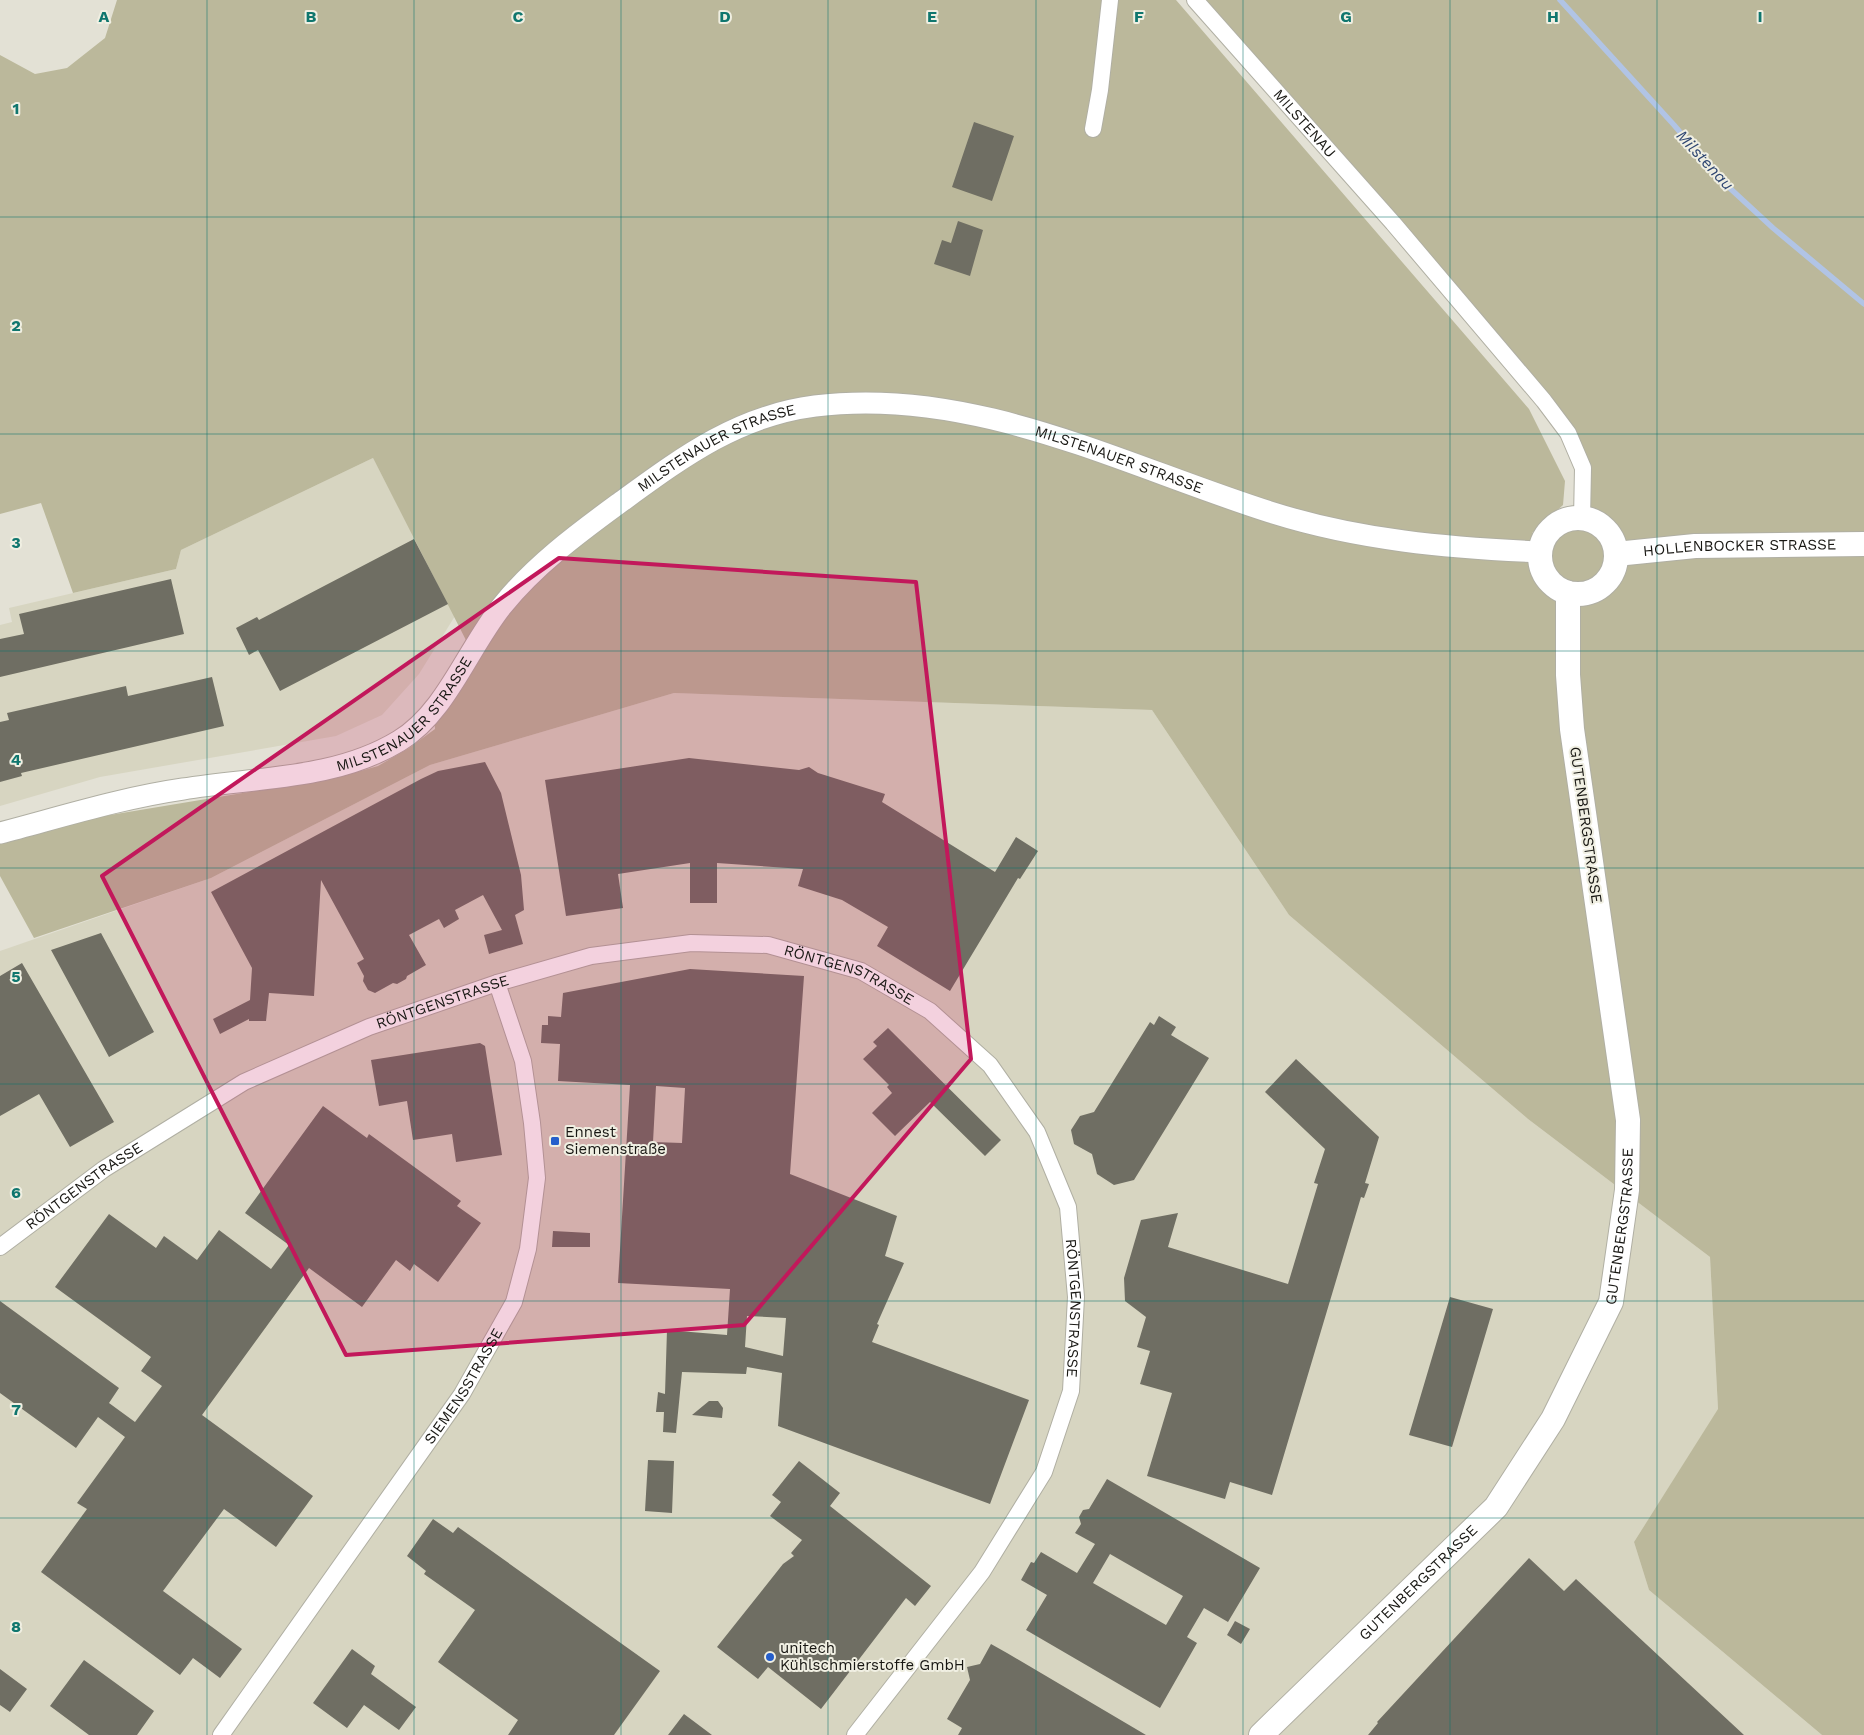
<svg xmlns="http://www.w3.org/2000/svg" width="1864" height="1735" font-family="'Work Sans',sans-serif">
	<rect width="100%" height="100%" fill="#e3e1d5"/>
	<path fill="#d7d5c1" d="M 373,458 L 455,616 L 419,674 L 382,715 L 336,736 L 100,777 L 0,806 L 0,625 L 12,622 L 9,608 L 176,569 L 181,550 Z
		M 674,693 L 1152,710 L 1289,915 L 1528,1119 L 1710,1257 L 1718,1410 L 1634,1542 L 1649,1590 L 1822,1735 L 0,1735 L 0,951 L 211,878 L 430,765 Z"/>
	<path fill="#bbb89b" d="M 117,0 L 1176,0 L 1529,409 L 1565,481 L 1563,505 L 1532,533 L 1573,518 L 1583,468 L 1568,433 L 1195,0 L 1864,0 L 1864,1735 L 1822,1735 L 1649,1590 L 1634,1542 L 1718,1409 L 1710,1257 L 1528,1119 L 1289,915 L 1152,710 L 674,693 L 430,765 L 211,878 L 34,938 L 0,876 L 0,844 L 92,818 L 339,777 L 378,766 L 409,748 L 435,729 L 434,709 L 471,650 L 373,458 L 181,550 L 176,569 L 73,593 L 41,503 L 0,514 L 0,55 L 35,74 L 67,68 L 105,38 Z"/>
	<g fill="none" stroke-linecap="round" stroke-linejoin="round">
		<path stroke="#b1c4e5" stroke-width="5.5" d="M 1560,0 L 1674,125 L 1721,180 L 1773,228 L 1864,304"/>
	</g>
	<path fill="#6f6e63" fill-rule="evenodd" d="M 974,122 L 1014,136 L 992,201 L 952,187 Z
		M 958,221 L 983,230 L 970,276 L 934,264 L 942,240 L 951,243 Z
		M 414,539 L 448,604 L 280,691 L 258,650 L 249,655 L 236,628 L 257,617 L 259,620 Z
		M 171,579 L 184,634 L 0,677 L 0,639 L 24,634 L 19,614 Z
		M 212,677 L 224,726 L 21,773 L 22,776 L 0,782 L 0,722 L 9,720 L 7,713 L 126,686 L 128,696 Z
		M 689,758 L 799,770 L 809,767 L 818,773 L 885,794 L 882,802 L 995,872 L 1016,837 L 1038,851 L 1020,879 L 1018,878 L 950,991 L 877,946 L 888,927 L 842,900 L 798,886 L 803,869 L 717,863 L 717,903 L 690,903 L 690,863 L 618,874 L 623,908 L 566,916 L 545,780 Z
		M 485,762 L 501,793 L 521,875 L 524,910 L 515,915 L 523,944 L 489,954 L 484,935 L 502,930 L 483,895 L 455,910 L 459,919 L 444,928 L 439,919 L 409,935 L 426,965 L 407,976 L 406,979 L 397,984 L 393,983 L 375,993 L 368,990 L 363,981 L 364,976 L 357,963 L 364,959 L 321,880 L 314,996 L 269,993 L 266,1021 L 249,1021 L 249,1019 L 220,1034 L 213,1019 L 250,1000 L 252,968 L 211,892 L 421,779 L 438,771 Z
		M 101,933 L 154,1032 L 109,1057 L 51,950 Z
		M 22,963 L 114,1122 L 70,1147 L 39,1094 L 0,1116 L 0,976 Z
		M 690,969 L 804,976 L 790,1174 L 897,1216 L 885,1256 L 904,1263 L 877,1324 L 879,1325 L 872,1342 L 1029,1400 L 990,1504 L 778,1426 L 782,1373 L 747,1367 L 746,1374 L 682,1372 L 676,1433 L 663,1432 L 664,1412 L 656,1412 L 658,1392 L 665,1394 L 667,1330 L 727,1335 L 730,1289 L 618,1283 L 630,1085 L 558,1081 L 560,1044 L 541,1043 L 542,1025 L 548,1025 L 548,1016 L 561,1017 L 563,993 ZM 656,1086 L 685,1088 L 682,1143 L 653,1142 ZM 747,1316 L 786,1318 L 783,1356 L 745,1347 Z
		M 1159,1016 L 1176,1027 L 1171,1035 L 1209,1058 L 1134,1180 L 1114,1185 L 1097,1174 L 1092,1154 L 1074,1144 L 1071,1130 L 1080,1116 L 1094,1112 L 1150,1022 L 1154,1025 Z
		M 888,1028 L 1001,1140 L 985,1156 L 930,1102 L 895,1136 L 872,1113 L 892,1093 L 887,1087 L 889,1085 L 863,1059 L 877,1046 L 873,1042 Z
		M 480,1043 L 485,1046 L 502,1155 L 456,1162 L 452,1134 L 413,1140 L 407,1101 L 379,1106 L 371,1060 Z
		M 1296,1059 L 1379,1137 L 1365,1183 L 1369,1184 L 1364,1198 L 1361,1197 L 1272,1495 L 1230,1482 L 1225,1499 L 1147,1476 L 1172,1393 L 1140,1384 L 1150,1351 L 1137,1347 L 1146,1317 L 1125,1301 L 1124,1278 L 1141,1220 L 1178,1213 L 1168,1247 L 1288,1284 L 1318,1184 L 1314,1183 L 1325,1149 L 1265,1092 Z
		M 323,1106 L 367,1138 L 369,1134 L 461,1201 L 457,1206 L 481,1223 L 438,1282 L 414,1264 L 410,1271 L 396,1260 L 362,1307 L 309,1268 L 202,1415 L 313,1496 L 276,1547 L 224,1509 L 163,1591 L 242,1649 L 220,1678 L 193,1658 L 180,1675 L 41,1572 L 87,1509 L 77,1503 L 125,1437 L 98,1417 L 76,1448 L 0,1393 L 0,1301 L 119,1388 L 109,1403 L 135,1422 L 162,1386 L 141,1371 L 151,1357 L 55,1287 L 109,1214 L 156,1248 L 164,1236 L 197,1260 L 219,1230 L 271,1269 L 289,1245 L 245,1213 Z
		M 553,1231 L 590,1233 L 590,1247 L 552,1247 Z
		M 1450,1297 L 1493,1309 L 1452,1447 L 1409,1435 Z
		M 709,1401 L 718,1401 L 723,1408 L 722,1418 L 692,1415 Z
		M 648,1460 L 674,1461 L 672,1513 L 645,1511 Z
		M 799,1461 L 840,1493 L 830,1506 L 931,1586 L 915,1606 L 906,1598 L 821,1709 L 768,1667 L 758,1679 L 717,1647 L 783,1564 L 794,1556 L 791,1553 L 802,1540 L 770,1516 L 781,1502 L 772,1495 Z
		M 1107,1479 L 1260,1568 L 1228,1622 L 1204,1608 L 1187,1637 L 1197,1643 L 1160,1708 L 1026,1630 L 1047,1595 L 1021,1580 L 1031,1562 L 1034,1563 L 1041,1552 L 1077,1573 L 1095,1544 L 1075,1533 L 1081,1524 L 1079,1517 L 1083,1510 L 1089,1509 ZM 1110,1554 L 1183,1596 L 1166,1625 L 1093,1583 Z
		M 433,1519 L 453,1533 L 458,1527 L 660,1671 L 614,1735 L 508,1735 L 518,1720 L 438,1662 L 475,1610 L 424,1574 L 426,1571 L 407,1556 Z
		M 1529,1558 L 1564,1591 L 1576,1579 L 1744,1735 L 1368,1735 L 1378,1723 L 1377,1722 Z
		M 1235,1621 L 1250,1629 L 1241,1644 L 1227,1635 Z
		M 991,1644 L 1007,1653 L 1146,1735 L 958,1735 L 962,1728 L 947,1719 L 970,1680 L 967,1667 L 980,1664 Z
		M 352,1649 L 375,1666 L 371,1674 L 416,1707 L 399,1730 L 364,1705 L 347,1728 L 313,1703 Z
		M 84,1660 L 154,1711 L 137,1735 L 89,1735 L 50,1706 Z
		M 0,1669 L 27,1689 L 10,1712 L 0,1705 Z
		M 684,1714 L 712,1735 L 668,1735 Z"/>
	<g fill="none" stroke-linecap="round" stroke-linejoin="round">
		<defs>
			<g id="minor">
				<path id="s1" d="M 1195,0 L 1393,223 L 1544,401 L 1568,433 L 1583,468 L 1582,519"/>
				<path d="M 1093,129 L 1100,90 L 1110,0"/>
				<path id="s2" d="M 0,1247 L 104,1169 L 244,1082 L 369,1027 L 497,983 L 591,956 L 691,943 L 768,945 L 861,971 L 930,1011 L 990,1065 L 1037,1132 L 1068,1207 L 1076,1297 L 1071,1391 L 1044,1472 L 982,1572 L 855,1735"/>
				<path id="s3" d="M 221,1735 L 462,1394 L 514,1302 L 528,1249 L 537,1178 L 532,1123 L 523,1061 L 497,983"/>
			</g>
			<g id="tertiary">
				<path id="s4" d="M 0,833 C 61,817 121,798 183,789 C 256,777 335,780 399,741 C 446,713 468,648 502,606 C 534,566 577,534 618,504 C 680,459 736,416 815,406 C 974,386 1122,465 1270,512 C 1358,540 1448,548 1540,552"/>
			</g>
			<g id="secondary">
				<circle cx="1578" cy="556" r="38"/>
				<path id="s5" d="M 1616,554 L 1695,546 L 1864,544"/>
				<path id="s6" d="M 1261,1735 L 1496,1507 L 1553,1419 L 1611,1302 L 1627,1190 L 1628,1120 L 1572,729 L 1568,675 L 1568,593"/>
			</g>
		</defs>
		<use href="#minor" stroke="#b0afa3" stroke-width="18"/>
		<use href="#tertiary" stroke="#b0afa3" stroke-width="23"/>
		<use href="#secondary" stroke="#b0afa3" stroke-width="26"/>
		<use href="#minor" stroke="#fff" stroke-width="16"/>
		<use href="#tertiary" stroke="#fff" stroke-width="21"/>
		<use href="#secondary" stroke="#fff" stroke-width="24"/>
	</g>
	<path fill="#c2185b" fill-opacity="0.2" stroke="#c2185b" stroke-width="4" stroke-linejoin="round" d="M 559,558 L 916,582 L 971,1059 L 744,1325 L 346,1355 L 102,876 Z"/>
	<path fill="none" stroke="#0f766e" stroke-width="1" stroke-opacity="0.55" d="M 207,0 L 207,1735M 414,0 L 414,1735M 621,0 L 621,1735M 828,0 L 828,1735M 1036,0 L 1036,1735M 1243,0 L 1243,1735M 1450,0 L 1450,1735M 1657,0 L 1657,1735M 0,217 L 1864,217M 0,434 L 1864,434M 0,651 L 1864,651M 0,868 L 1864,868M 0,1084 L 1864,1084M 0,1301 L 1864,1301M 0,1518 L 1864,1518"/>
	<g fill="#255ecb" stroke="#f0efe2" stroke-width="2">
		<rect x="550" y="1136" width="10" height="10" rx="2.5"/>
		<circle cx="770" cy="1657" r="5"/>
	</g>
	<g text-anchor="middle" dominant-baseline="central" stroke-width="4" stroke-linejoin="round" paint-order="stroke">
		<g font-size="15" fill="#181713" stroke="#f0efe2">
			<text stroke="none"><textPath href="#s1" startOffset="165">MILSTENAU</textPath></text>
			<text stroke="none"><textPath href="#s4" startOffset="852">MILSTENAUER STRASSE</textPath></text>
			<text stroke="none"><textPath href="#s4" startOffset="1272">MILSTENAUER STRASSE</textPath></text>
			<text stroke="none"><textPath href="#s5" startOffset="124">HOLLENBOCKER STRASSE</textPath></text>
			<text stroke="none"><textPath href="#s4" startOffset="432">MILSTENAUER STRASSE</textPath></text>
			<text transform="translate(1586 825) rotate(82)">GUTENBERGSTRASSE</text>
			<text stroke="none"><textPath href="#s2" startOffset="929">RÖNTGENSTRASSE</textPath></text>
			<text stroke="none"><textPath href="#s2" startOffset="509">RÖNTGENSTRASSE</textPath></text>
			<text stroke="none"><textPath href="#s2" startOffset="104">RÖNTGENSTRASSE</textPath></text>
			<text stroke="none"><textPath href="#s6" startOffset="639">GUTENBERGSTRASSE</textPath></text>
			<text stroke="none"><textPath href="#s2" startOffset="1364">RÖNTGENSTRASSE</textPath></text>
			<text stroke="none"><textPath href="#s3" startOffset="425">SIEMENSSTRASSE</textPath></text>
			<text stroke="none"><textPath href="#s6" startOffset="219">GUTENBERGSTRASSE</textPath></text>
		</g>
		<g font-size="15" fill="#181713" stroke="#f0efe2" text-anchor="start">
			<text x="565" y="1132">Ennest<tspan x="565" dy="17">Siemenstraße</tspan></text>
			<text x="780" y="1648">unitech<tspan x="780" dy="17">Kühlschmierstoffe GmbH</tspan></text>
		</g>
		<g font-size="16" font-style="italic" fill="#2d4571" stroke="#f0efe2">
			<text transform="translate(1705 160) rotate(47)">Milstenau</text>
		</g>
	</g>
	<g font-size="16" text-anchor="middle" font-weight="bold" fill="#0f766e" stroke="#f0efe2" stroke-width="4" stroke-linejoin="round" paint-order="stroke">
		<text x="104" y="22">A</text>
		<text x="311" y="22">B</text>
		<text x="518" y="22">C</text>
		<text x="725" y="22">D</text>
		<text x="932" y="22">E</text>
		<text x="1139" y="22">F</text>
		<text x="1346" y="22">G</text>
		<text x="1553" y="22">H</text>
		<text x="1760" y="22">I</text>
		<text x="16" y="114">1</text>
		<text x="16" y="331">2</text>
		<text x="16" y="548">3</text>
		<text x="16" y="765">4</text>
		<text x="16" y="982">5</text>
		<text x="16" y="1198">6</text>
		<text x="16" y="1415">7</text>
		<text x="16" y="1632">8</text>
	</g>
</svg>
